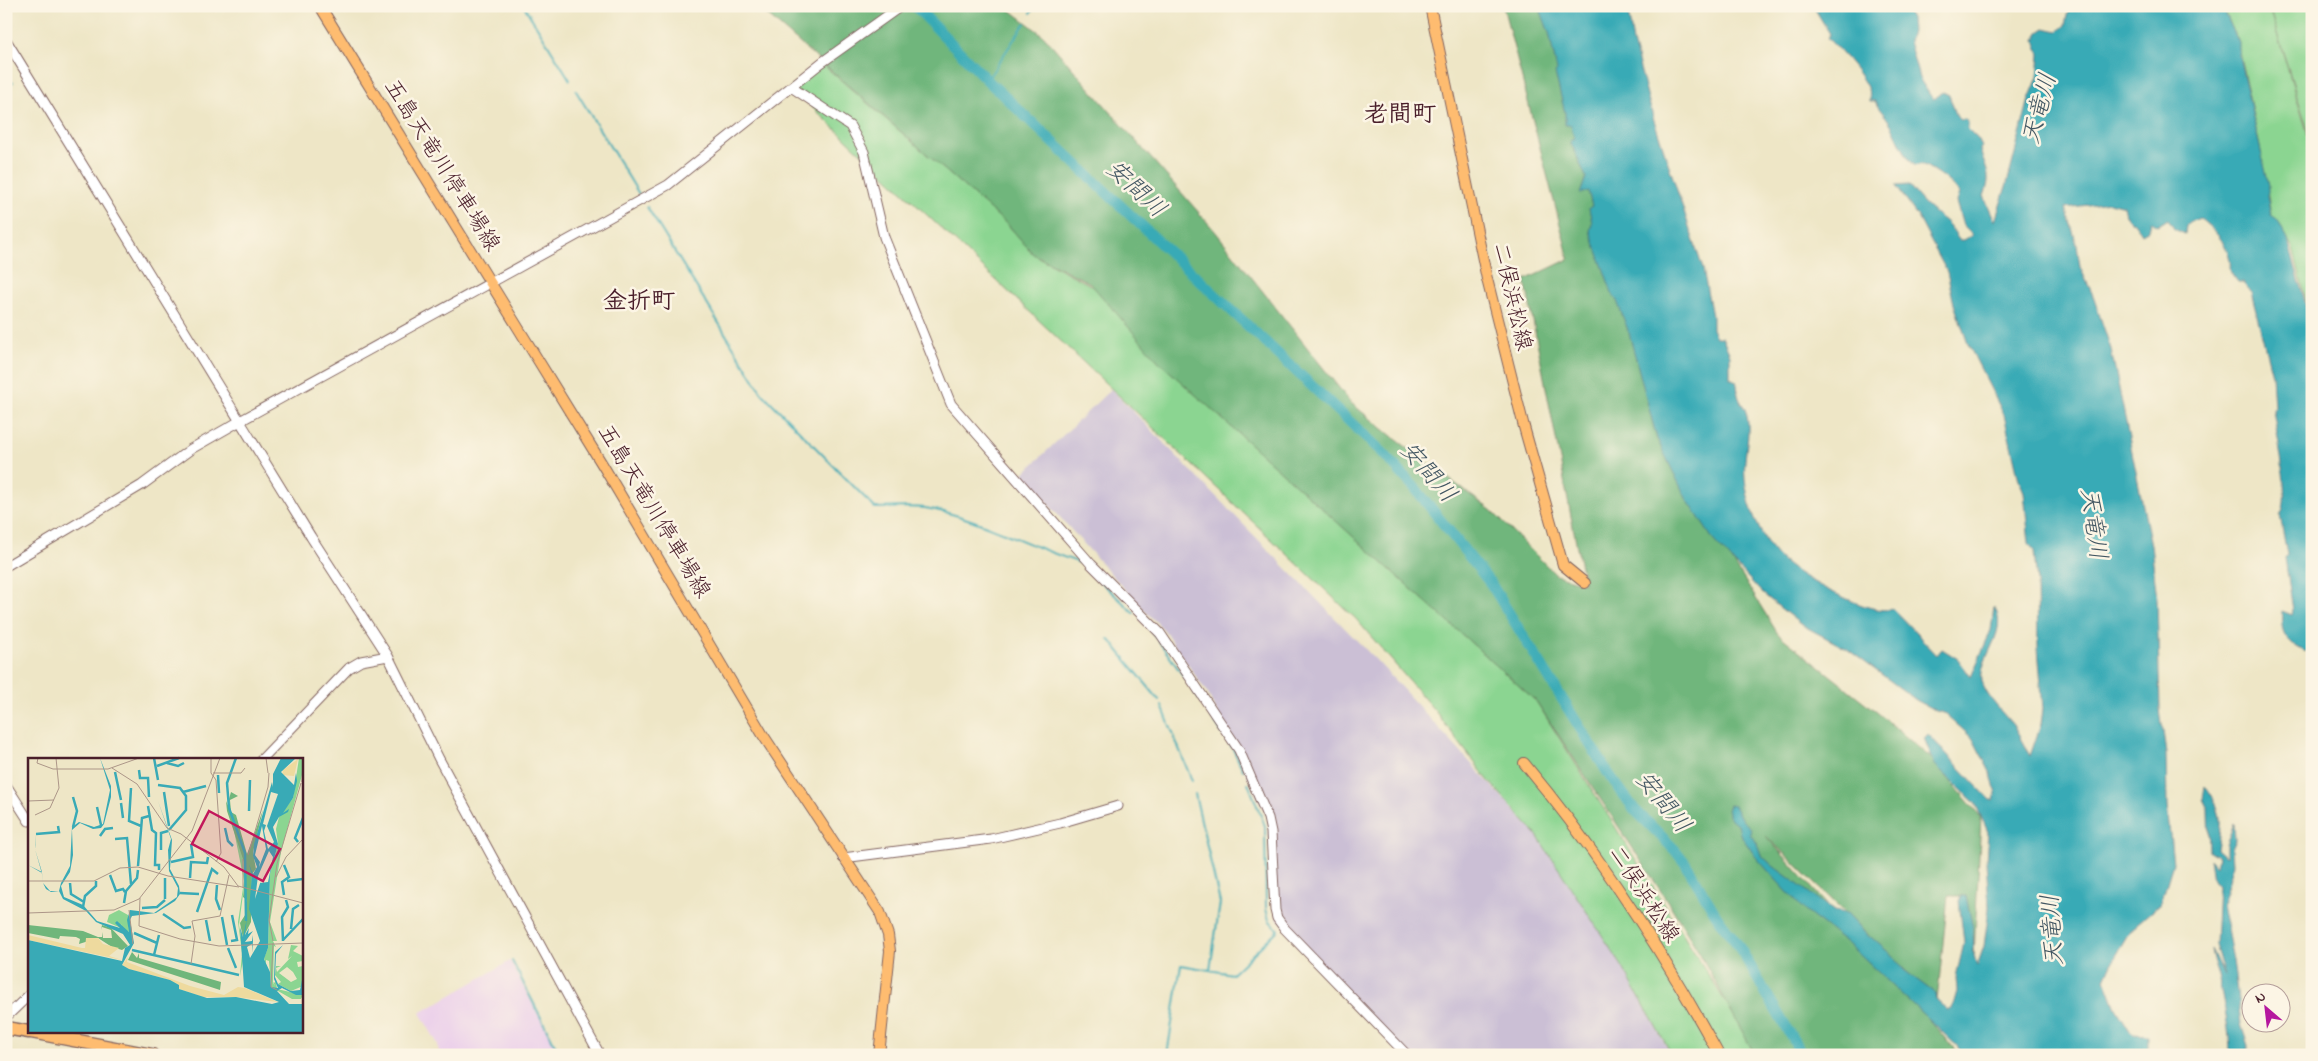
<svg xmlns="http://www.w3.org/2000/svg" width="2318" height="1061" font-family="'Indie Flower','Klee One',sans-serif">
	<rect width="100%" height="100%" fill="#fcf5e5"/>
	<filter id="ink" filterUnits="userSpaceOnUse"><feTurbulence type="fractalNoise" baseFrequency=".02" numOctaves="2"/><feDisplacementMap in="SourceGraphic" scale="10" xChannelSelector="R" yChannelSelector="G"/><feConvolveMatrix kernelMatrix="1 2 1 2 8 2 1 2 1" color-interpolation-filters="sRGB"/></filter>
	<filter id="wash" filterUnits="userSpaceOnUse"><feTurbulence type="fractalNoise" baseFrequency=".0096" numOctaves="4" result="noise"/><feDisplacementMap in="SourceGraphic" scale="20" xChannelSelector="R" yChannelSelector="G"/><feGaussianBlur stdDeviation="1.12" result="paint"/><feColorMatrix in="noise" values="0 0 0 0 0 0 0 0 0 0 0 0 0 0 0 0 0 1.4 0 .05"/><feComposite in="paint" operator="in"/></filter>
	<g filter="url(#wash)">
		<rect width="100%" height="100%" fill="#eee6c6"/>
		<path fill="#ecd1ea" d="M 510,961 L 559,1055 L 439,1055 L 438,1044 L 420,1013 Z"/>
		<path fill="#cbbfd5" d="M 1111,389 L 1376,660 L 1536,834 L 1602,928 L 1671,1055 L 1402,1055 L 1277,918 L 1268,818 L 1208,694 L 1164,630 L 1139,605 L 1022,475 Z"/>
		<path fill="#8bd591" stroke="#6a7a5e" d="M 2223,6 L 2310,6 L 2312,14 L 2312,143 L 2270,11 L 2312,148 L 2312,325 L 2293,248 L 2271,215 L 2261,152 L 2236,38 Z
			M 821,63 L 1004,221 L 1038,257 L 1094,287 L 1222,418 L 1536,701 L 1737,1020 L 1755,1055 L 1672,1055 L 1622,966 L 1536,834 L 1488,780 L 1435,711 L 1356,619 L 791,87 Z"/>
		<path fill="#70b67b" stroke="#5d6a53" d="M 757,6 L 1005,6 L 1044,36 L 1215,231 L 1351,403 L 1393,437 L 1492,511 L 1556,575 L 1584,583 L 1525,280 L 1569,259 L 1503,6 L 1549,6 L 1657,439 L 1778,634 L 1878,713 L 1932,759 L 1981,817 L 1974,955 L 1966,896 L 1948,896 L 1937,1001 L 1766,836 L 1960,1055 L 1755,1055 L 1700,954 L 1670,905 L 1536,701 L 1159,362 L 1090,283 L 1033,254 L 1009,226 Z"/>
		<path fill="#39aab6" stroke="#426470" d="M 1539,6 L 1627,6 L 1633,42 L 1653,117 L 1703,269 L 1712,316 L 1712,329 L 1716,337 L 1722,337 L 1730,355 L 1730,378 L 1736,381 C 1738,386 1737,390 1738,395 C 1739,401 1745,407 1746,412 C 1751,429 1746,445 1745,461 C 1742,490 1756,532 1776,554 C 1790,570 1813,582 1832,592 C 1850,600 1874,613 1893,609 L 1937,655 L 1942,649 L 1958,659 L 1971,677 L 1991,630 L 1994,607 C 2010,632 1978,657 1982,681 C 1984,694 2004,714 2013,725 C 2019,735 2024,746 2030,756 L 2041,724 L 2043,709 L 2038,648 L 2037,582 L 2034,551 L 2029,543 L 2024,492 L 2019,480 L 2004,415 L 1968,344 L 1954,304 L 1947,272 L 1918,217 L 1896,186 L 1909,185 C 1919,199 1931,211 1945,221 C 1950,225 1955,234 1959,240 L 1964,240 L 1972,235 L 1963,226 L 1956,202 L 1959,193 C 1949,180 1936,172 1922,164 L 1915,166 C 1901,152 1898,133 1886,117 C 1882,112 1878,108 1875,101 L 1870,101 C 1873,85 1839,49 1827,38 L 1830,34 L 1813,6 L 1892,6 L 1908,13 L 1911,18 L 1912,31 L 1909,41 L 1919,78 L 1932,98 L 1934,99 L 1943,92 L 1949,95 L 1957,117 L 1960,120 L 1965,119 L 1968,123 L 1968,129 L 1978,139 L 1982,147 L 1980,149 C 1985,170 1993,173 1984,196 L 1995,221 L 2008,180 L 2029,99 L 2038,77 L 2040,54 L 2035,40 L 2039,32 L 2045,28 L 2058,31 L 2065,25 L 2069,6 L 2222,6 L 2239,43 L 2239,56 L 2269,186 L 2267,196 L 2271,215 L 2277,219 L 2288,240 L 2312,328 L 2312,651 C 2304,653 2303,650 2297,647 C 2282,636 2281,629 2282,611 L 2292,615 L 2293,610 L 2285,558 L 2287,555 L 2280,515 C 2292,502 2276,430 2273,410 L 2274,407 L 2272,375 L 2251,292 L 2243,282 L 2238,282 C 2225,266 2233,270 2229,256 C 2225,240 2211,227 2199,218 L 2186,225 L 2185,234 L 2174,229 L 2168,219 L 2157,226 L 2151,221 L 2149,230 L 2142,234 L 2135,223 L 2131,222 L 2126,216 L 2124,206 L 2109,202 L 2066,208 L 2077,245 L 2080,267 L 2092,293 L 2111,349 L 2151,545 L 2157,599 L 2160,709 L 2166,753 L 2167,805 L 2173,863 L 2161,903 L 2131,929 L 2115,956 L 2105,979 L 2116,1008 L 2132,1034 L 2148,1035 L 2148,1055 L 1962,1055 L 1958,1047 L 1847,943 L 1805,911 L 1778,882 L 1755,856 L 1740,834 L 1738,825 L 1730,818 L 1727,810 L 1729,805 L 1734,806 L 1742,820 L 1751,828 L 1750,834 L 1757,843 L 1761,855 L 1773,866 L 1834,911 L 1847,913 L 1865,932 L 1894,957 L 1904,970 L 1936,994 L 1937,1001 L 1948,1010 L 1952,1009 L 1957,991 L 1956,977 L 1964,943 L 1959,901 L 1961,896 L 1966,896 L 1973,928 L 1974,955 L 1977,966 L 1984,946 L 1989,907 L 1986,861 L 1988,832 L 1975,803 L 1935,765 L 1924,738 L 1928,734 L 1990,800 L 1993,800 L 1996,794 L 1991,774 L 1973,739 L 1961,728 L 1944,713 L 1936,711 L 1916,700 L 1847,649 L 1800,624 L 1762,593 L 1714,541 L 1686,498 L 1657,439 L 1629,333 L 1617,301 L 1612,293 L 1590,231 L 1592,223 L 1589,208 L 1592,206 L 1588,191 L 1580,194 L 1586,177 L 1570,141 L 1574,139 L 1571,125 L 1565,125 L 1565,113 L 1555,73 L 1557,71 L 1549,33 Z
			M 2205,786 C 2223,812 2222,818 2217,849 L 2226,857 L 2226,844 L 2234,824 L 2235,840 L 2231,849 L 2232,864 L 2229,882 L 2222,904 L 2233,960 L 2241,1024 L 2251,1055 L 2230,1055 C 2230,1032 2224,1007 2220,984 C 2218,972 2213,964 2211,949 L 2224,976 L 2215,944 L 2218,886 L 2213,880 L 2210,859 L 2216,866 L 2218,856 L 2209,851 L 2208,809 L 2203,799 Z"/>
		<g fill="none" stroke-linecap="round" stroke-linejoin="round">
			<path stroke="#39aab6" stroke-width="2" d="M 524,6 L 570,80
				M 1031,13 L 1034,6
				M 987,80 L 1025,23
				M 6,86 L 13,82
				M 576,91 L 639,194
				M 647,207 L 762,393 L 875,508 C 891,508 909,506 925,508 C 980,517 1028,547 1081,563
				M 1087,569 L 1134,613
				M 1150,629 L 1187,681
				M 1109,639 L 1159,700
				M 1193,690 L 1233,749 L 1243,770
				M 1162,706 L 1192,781
				M 1195,794 L 1220,903 L 1210,970
				M 512,961 L 560,1055
				M 1167,1055 L 1181,965 L 1232,974 L 1278,930 L 1269,920 L 1266,909 L 1265,826 L 1248,783"/>
			<path stroke="#39aab6" stroke-width="11" d="M 915,6 L 987,80 L 1382,452 L 1415,488 L 1491,584 L 1608,773 L 1635,810 L 1675,850 L 1686,864 L 1716,915 L 1738,945 L 1802,1055"/>
		</g>
	</g>
	<g filter="url(#ink)">
		<g fill="none" stroke-linecap="round" stroke-linejoin="round">
			<defs>
				<path id="minor" d="M 6,40 L 311,537 L 388,656 L 439,759 L 600,1055
					M 791,87 L 850,126 L 864,152 L 884,237 L 951,404 L 1091,564 L 1160,633 L 1239,750 L 1268,818 L 1271,832 L 1275,910 L 1277,918 L 1285,929 L 1407,1055
					M 6,566 L 142,485 L 191,449 L 240,421 L 668,185 L 821,63 L 901,6
					M 261,760 L 349,668 L 361,661 L 388,656
					M 6,785 L 29,821
					M 843,858 L 991,839 L 1060,823 L 1118,806
					M 6,1017 L 29,995"/>
				<path id="major" d="M 320,6 L 602,464 L 763,735 L 880,912 L 888,935 L 890,951 L 879,1055
					M 1430,6 L 1487,279 L 1524,427 L 1563,565 L 1585,583
					M 1524,763 C 1599,853 1663,952 1719,1055"/>
				<path id="highway" d="M 6,1028 L 29,1032
					M 31,1032 L 152,1055"/>
			</defs>
			<use href="#minor" stroke="#836561" stroke-width="11"/>
			<use href="#major" stroke="#836561" stroke-width="12"/>
			<use href="#highway" stroke="#836561" stroke-width="15"/>
			<use href="#minor" stroke="#fff" stroke-width="9"/>
			<use href="#major" stroke="#febc70" stroke-width="10"/>
			<use href="#highway" stroke="#febc70" stroke-width="12"/>
		</g>
	</g>
	<g text-anchor="middle" dominant-baseline="central" stroke-width="5" stroke-linejoin="round" paint-order="stroke">
		<g font-size="22" fill="#4a1f2b" stroke="#fcf5e5">
			<text transform="translate(441 166) rotate(58)">五島天竜川停車場線</text>
			<text transform="translate(1511 297) rotate(77)">二俣浜松線</text>
			<text transform="translate(653 512) rotate(59)">五島天竜川停車場線</text>
			<text transform="translate(1643 895) rotate(57)">二俣浜松線</text>
		</g>
		<g font-size="24" font-style="italic" fill="#435763" stroke="#fcf5e5">
			<text transform="translate(2041 109) rotate(-75)">天竜川</text>
			<text transform="translate(1135 190) rotate(43)">安間川</text>
			<text transform="translate(1427 473) rotate(49)">安間川</text>
			<text transform="translate(2092 524) rotate(82)">天竜川</text>
			<text transform="translate(1662 803) rotate(51)">安間川</text>
			<text transform="translate(2054 930) rotate(-94)">天竜川</text>
		</g>
		<g font-size="24" font-weight="bold" fill="#4a1f2b" stroke="#fcf5e5">
			<text x="1400" y="115">老間町</text>
			<text x="639" y="302">金折町</text>
		</g>
	</g>
	<g transform="translate(28 758)">
		<rect width="275" height="275" fill="#eee6c6"/>
		<path d="M 271,0 L 275,0 L 274,17 L 253,94 L 242,164 L 249,183 L 245,183 L 248,189 L 246,188 L 245,224 L 247,228 L 245,225 L 248,224 L 249,231 L 275,237 L 273,241 L 264,241 L 243,229 L 241,203 L 238,202 L 238,207 L 236,200 L 240,190 L 242,116 L 250,86 L 248,71 L 251,59 L 265,40 ZM 205,68 L 217,100 L 218,113 L 211,167 L 216,198 L 212,218 L 214,195 L 210,164 L 216,123 ZM 91,152 L 100,157 L 101,174 L 94,170 L 94,166 L 93,170 L 79,164 L 81,157 ZM 263,187 L 270,188 L 265,193 L 275,198 L 275,203 L 269,204 L 270,209 L 275,208 L 275,228 L 263,233 L 250,226 L 253,224 L 247,217 L 248,208 L 253,208 L 248,210 L 249,214 L 264,198 L 260,201 ZM 259,209 L 265,214 L 269,221 L 263,224 L 251,215 Z" fill="#8bd591" fill-rule="evenodd"/>
		<path d="M 203,34 L 210,38 L 202,42 L 203,54 L 208,57 L 219,96 L 235,52 L 225,94 L 228,111 L 224,116 L 223,164 L 215,180 L 212,165 L 219,154 L 219,142 L 215,139 L 218,110 L 199,53 L 198,43 L 202,52 L 201,41 ZM 0,167 L 55,173 L 70,179 L 74,179 L 74,174 L 75,180 L 84,180 L 83,172 L 74,169 L 73,172 L 74,167 L 83,170 L 100,188 L 94,192 L 84,189 L 70,180 L 51,186 L 52,181 L 48,179 L 32,178 L 31,181 L 0,175 ZM 104,194 L 109,200 L 111,195 L 111,200 L 193,224 L 192,232 L 100,202 Z" fill="#70b67b"/>
		<path d="M 270,1 L 266,18 L 254,17 L 255,12 ZM 0,177 L 54,190 L 57,190 L 58,180 L 70,180 L 75,186 L 91,190 L 81,198 L 94,202 L 0,182 ZM 100,199 L 99,204 L 162,228 L 196,237 L 210,229 L 217,230 L 250,244 L 208,239 L 175,239 L 151,231 L 151,227 L 135,220 L 100,211 L 94,207 Z" fill="#eeda9e"/>
		<path d="M 72,0 L 83,28 L 83,39 L 76,66 L 73,70 L 65,71 L 52,65 L 44,72 L 45,97 L 42,114 L 33,128 L 36,139 L 55,147 L 69,163 L 92,170 L 87,165 L 89,163 L 101,174 L 99,162 L 102,152 L 126,155 L 149,139 L 150,130 L 141,113 L 140,92 L 143,81 L 130,43 L 130,19 L 130,43 L 144,82 L 142,111 L 151,128 L 152,136 L 147,143 L 128,155 L 104,158 L 102,162 L 106,185 L 94,207 L 101,211 L 142,222 L 151,227 L 151,231 L 179,240 L 208,239 L 244,246 L 251,244 L 216,229 L 212,169 L 215,179 L 219,160 L 217,177 L 221,170 L 220,176 L 225,173 L 217,184 L 224,183 L 224,177 L 225,183 L 224,195 L 224,186 L 219,189 L 222,200 L 232,183 L 221,151 L 224,117 L 222,110 L 221,106 L 225,116 L 229,109 L 225,98 L 226,86 L 244,24 L 245,29 L 245,16 L 253,0 L 268,0 L 253,14 L 266,27 L 268,15 L 269,23 L 265,40 L 255,55 L 261,51 L 260,54 L 251,59 L 245,69 L 250,86 L 242,116 L 240,190 L 236,201 L 242,214 L 243,229 L 250,230 L 246,221 L 247,194 L 255,187 L 248,196 L 247,219 L 250,226 L 263,233 L 272,232 L 275,217 L 275,237 L 268,237 L 254,230 L 249,233 L 261,246 L 275,246 L 275,275 L 0,275 L 0,182 L 94,203 L 97,190 L 102,187 L 95,176 L 68,164 L 58,153 L 35,141 L 31,133 L 23,134 L 18,131 L 15,125 L 14,115 L 0,107 L 14,114 L 7,91 L 7,87 L 8,76 L 7,91 L 14,116 L 15,125 L 22,133 L 31,133 L 33,125 L 42,108 L 44,69 L 51,64 L 66,69 L 75,66 L 82,32 ZM 243,34 L 250,36 L 239,68 L 246,84 L 240,91 L 236,73 L 238,67 L 235,66 ZM 234,68 L 238,91 L 231,109 L 232,104 L 227,97 ZM 241,93 L 245,99 L 240,124 L 232,125 L 236,113 L 227,141 L 230,118 Z" fill="#39aab6" fill-rule="evenodd"/>
		<path fill="none" stroke="#39aab6" stroke-width="2.5" d="M 126,0 L 130,22M 208,0 L 199,25 L 201,50 L 217,95 L 218,163M 139,5 L 150,8 L 156,5M 129,8 L 151,0M 111,12 L 112,20 L 120,20 L 121,39M 87,14 L 93,42M 190,17 L 191,35M 130,27 L 152,30 L 158,38 L 158,52 L 141,72M 103,30 L 101,63 L 113,68M 136,34 L 141,68M 155,34 L 178,28M 45,39 L 49,53 L 45,69M 93,45 L 95,60M 120,48 L 124,72 L 128,75 L 127,107 L 131,107 L 131,112M 69,49 L 73,67M 221,53 L 222,22M 197,70 L 200,83 L 205,88M 8,76 L 31,74 L 30,68M 72,78 L 77,71 L 85,70M 87,81 L 99,80 L 103,126M 270,84 L 267,80 L 275,60M 133,92 L 133,75 L 140,73M 143,104 L 165,99 L 163,86M 110,108 L 114,60 L 121,58M 82,117 L 88,133 L 95,131 L 97,134M 137,120 L 137,141M 162,120 L 163,104 L 179,105 L 180,99M 259,123 L 275,121M 42,125 L 43,136 L 56,144M 189,127 L 188,141 L 192,152M 152,135 L 171,136M 256,137 L 254,124 L 261,119 L 256,107M 96,145 L 98,133 L 109,120 L 110,112M 55,149 L 57,138 L 68,128 L 68,123M 114,150 L 129,149 L 137,142M 169,154 L 184,111 L 190,116M 135,156 L 156,170 L 163,169M 194,159 L 199,187M 178,162 L 182,183M 263,171 L 265,151 L 271,147M 106,175 L 129,185M 255,182 L 275,161M 203,183 L 209,182 L 204,157M 255,183 L 254,159 L 260,149 L 258,142M 200,190 L 208,210M 104,192 L 211,217M 126,197 L 131,177"/>
		<path fill="none" stroke="#ac9688" stroke-width="1" d="M 10,0 L 9,5 L 25,11 L 80,11 L 111,0M 183,0 L 183,15 L 188,22 L 193,95 L 188,104M 238,0 L 240,15M 84,10 L 109,26 L 139,70 L 153,76 L 196,109 L 210,128 L 275,145M 185,15 L 213,15 L 217,10M 274,24 L 275,0M 0,43 L 26,42M 7,57 L 22,50 L 31,30 L 28,0M 220,97 L 240,29 L 241,15M 248,119 L 258,99 L 275,81M 0,123 L 66,123 L 92,110 L 110,109 L 140,118 L 211,129M 215,130 L 215,101M 112,140 L 111,168 L 152,181 L 191,188 L 275,185M 101,152 L 105,186M 0,155 L 86,152 L 111,141 L 164,73 L 192,0M 245,183 L 241,162 L 249,106 L 273,25M 245,185 L 243,229 L 249,232M 163,206 L 167,178 L 164,163 L 192,158 L 201,117"/>
		<path fill="#c2185b" fill-opacity="0.15" stroke="#c2185b" stroke-width="2.5" d="M 181,53 L 252,91 L 235,123 L 164,86 Z"/>
		<rect width="275" height="275" fill="none" stroke="#4a1f2b" stroke-width="2.5"/>
	</g>
	<rect width="2318" height="1061" fill="none" stroke="#fcf5e5" stroke-width="25"/>
	<g transform="translate(2266 1008) rotate(332)"><circle r="24" fill="#fcf5e5" stroke="#b59f9b"/>
	<path d="M0-4L9 19L0 12L-9 19Z" fill="#b5179e"/>
	<text y="-8" font-size="14" font-weight="bold" text-anchor="middle" fill="#4a1f2b">N</text>
	</g>
</svg>
